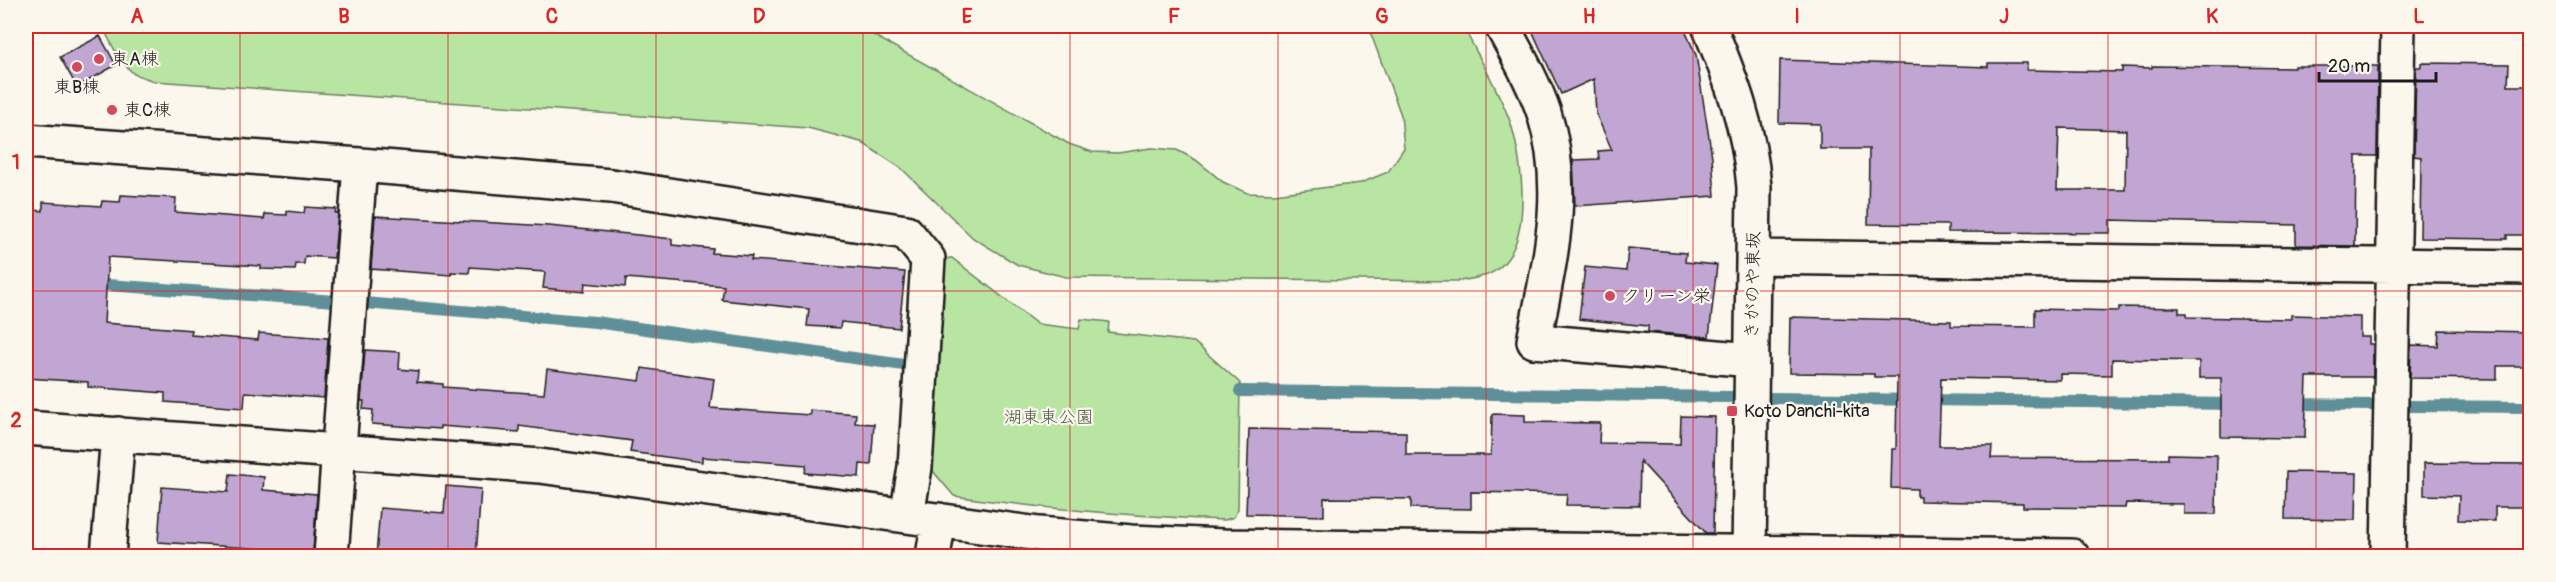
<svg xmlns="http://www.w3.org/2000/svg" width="2556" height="582" font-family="Pangolin,'Klee One',sans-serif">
	<rect width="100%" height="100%" fill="#fbf7ec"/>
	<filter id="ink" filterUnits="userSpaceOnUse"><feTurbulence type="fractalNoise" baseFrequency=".0167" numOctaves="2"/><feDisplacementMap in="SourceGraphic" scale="12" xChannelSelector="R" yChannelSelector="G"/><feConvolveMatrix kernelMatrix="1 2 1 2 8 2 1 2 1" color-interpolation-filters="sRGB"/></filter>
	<g filter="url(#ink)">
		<path fill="#b9e5a3" stroke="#6a8060" stroke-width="1.5" d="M 102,26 L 716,26 L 763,32 L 801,26 L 857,26 L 1069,144 L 1092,152 L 1118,153 L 1151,148 L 1177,150 L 1196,160 L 1223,182 L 1247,193 L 1274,194 L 1361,183 L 1388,172 L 1404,148 L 1401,115 L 1368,26 L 1463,26 C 1479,58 1499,90 1511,124 C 1523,164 1536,255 1487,275 C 1479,278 1469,279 1460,281 L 1066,277 L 1018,265 L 973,238 L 901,168 L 861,142 L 808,128 L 154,81 L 134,74 L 120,60 Z
			M 949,258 L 952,258 L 1037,324 L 1079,329 L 1081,319 L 1109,322 L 1108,332 L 1194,342 L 1240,383 L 1238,509 L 1234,517 L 1225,520 C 1134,516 1044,509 954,496 L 932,470 L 945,262 Z"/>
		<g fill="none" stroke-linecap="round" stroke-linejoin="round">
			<path stroke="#5f8f98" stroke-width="12" d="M 93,284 L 335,301
				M 364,303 L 595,322 L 904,365
				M 1240,391 L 1733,397
				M 1769,398 L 2235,404
				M 2292,404 L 2373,405
				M 2408,406 L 2530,407"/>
		</g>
		<path fill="#c1a6d3" stroke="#1c1c1c" stroke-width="1.5" fill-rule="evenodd" d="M 1530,26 L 1683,26 L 1696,55 L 1712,157 L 1715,196 L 1575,206 L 1573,160 L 1599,159 L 1598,151 L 1612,150 L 1596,114 L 1594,79 L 1561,94 Z
			M 100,36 L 116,65 L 77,87 L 60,57 Z
			M 1780,60 L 1988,67 L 1988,63 L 2027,63 L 2027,70 L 2122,72 L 2122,67 L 2152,68 L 2152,66 L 2294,68 L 2294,66 L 2378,66 L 2377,156 L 2356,156 L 2355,246 L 2296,245 L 2296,225 L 2110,220 L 2110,233 L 1948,232 L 1948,225 L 1868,224 L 1869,149 L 1820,149 L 1820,124 L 1779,123 ZM 2059,128 L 2126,130 L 2125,190 L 2057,190 Z
			M 2421,63 L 2509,64 L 2508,86 L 2530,86 L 2530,235 L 2507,235 L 2507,239 L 2420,238 L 2421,157 L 2414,156 L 2416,67 L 2421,67 Z
			M 121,195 L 176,198 L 175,212 L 264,219 L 265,214 L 287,215 L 287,211 L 304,213 L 305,207 L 336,209 L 335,213 L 338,213 L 334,258 L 305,256 L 304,264 L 296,264 L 295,270 L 261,269 L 261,266 L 108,257 L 104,323 L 192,330 L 191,335 L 258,340 L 259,333 L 328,338 L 324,398 L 245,392 L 244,408 L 165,402 L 165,393 L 88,387 L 88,382 L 26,378 L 26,209 L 43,211 L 43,202 L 101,206 L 102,201 L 120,202 Z
			M 375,216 L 549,226 L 638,235 L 672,239 L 672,245 L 713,249 L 712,253 L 752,256 L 751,260 L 905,272 L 899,328 L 841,322 L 840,328 L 807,326 L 809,309 L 722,300 L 724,286 L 626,278 L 625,287 L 585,283 L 584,292 L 543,288 L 545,272 L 470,267 L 469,273 L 451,272 L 451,275 L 371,269 Z
			M 1628,248 L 1686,253 L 1685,262 L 1717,265 L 1709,337 L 1648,332 L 1648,326 L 1579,319 L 1585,267 L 1626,271 Z
			M 2119,307 L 2179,308 L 2179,313 L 2187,313 L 2187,317 L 2291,319 L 2291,315 L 2360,317 L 2360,337 L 2369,337 L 2369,344 L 2373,344 L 2373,377 L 2307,377 L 2305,438 L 2221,437 L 2221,378 L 2199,378 L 2199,361 L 2112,359 L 2112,375 L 2060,374 L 2060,380 L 1941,378 L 1939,446 L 1992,446 L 1991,458 L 2168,459 L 2168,454 L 2217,455 L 2216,514 L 2184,514 L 2184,504 L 2126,503 L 2125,508 L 2023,507 L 2023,503 L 1920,501 L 1920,497 L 1917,497 L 1917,489 L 1891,488 L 1892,449 L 1896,449 L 1897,377 L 1874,377 L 1874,374 L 1789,373 L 1790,317 L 1951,321 L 1951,326 L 2035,327 L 2035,309 L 2119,311 Z
			M 2439,330 L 2530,332 L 2530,366 L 2497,366 L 2497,379 L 2410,378 L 2411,345 L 2438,346 Z
			M 365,350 L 400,352 L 399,369 L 418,371 L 417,382 L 443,384 L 443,387 L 544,394 L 547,369 L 640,381 L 642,368 L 714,379 L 710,408 L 810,415 L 810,410 L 856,414 L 855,423 L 874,424 L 871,465 L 860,464 L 859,477 L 805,473 L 806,465 L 702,457 L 702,462 L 630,452 L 632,441 L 519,426 L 519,432 L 440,426 L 440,429 L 372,424 L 373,410 L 363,409 L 364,401 L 361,401 Z
			M 1492,414 L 1525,415 L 1525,422 L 1600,423 L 1599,443 L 1680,444 L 1681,416 L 1715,417 L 1713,533 L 1706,533 L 1640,461 L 1639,506 L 1566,505 L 1567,494 L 1471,492 L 1471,509 L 1411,508 L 1411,499 L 1324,498 L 1324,516 L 1246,514 L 1249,429 L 1406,432 L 1406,455 L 1491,455 Z
			M 2424,463 L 2530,464 L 2530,507 L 2495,507 L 2495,521 L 2458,520 L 2459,496 L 2424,495 Z
			M 2286,472 L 2357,473 L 2356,520 L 2285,519 Z
			M 230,474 L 264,477 L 263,490 L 317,494 L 313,556 L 282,556 L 282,550 L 158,542 L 162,487 L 228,492 Z
			M 446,486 L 481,489 L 476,556 L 376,556 L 380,508 L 444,513 Z"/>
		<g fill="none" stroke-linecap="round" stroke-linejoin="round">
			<defs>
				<path id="minor" d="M 1502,26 C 1517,54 1534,83 1544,113 C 1569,191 1549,263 1534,341 L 1752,360
					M 1709,26 C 1732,82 1749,125 1754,187 L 1749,556
					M 26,141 L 360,165
					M 1753,257 L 2530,267
					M 26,428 L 540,466 L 1039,534 L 1131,542 L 1224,546 L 2072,556
					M 108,556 L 118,434
					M 331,556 L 360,165 L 611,186 L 906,232 L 928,259 L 915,467 L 907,516
					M 933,556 L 939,520
					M 2388,556 L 2398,26"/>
			</defs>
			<use href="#minor" stroke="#1c1c1c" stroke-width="38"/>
			<use href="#minor" stroke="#fbf7ec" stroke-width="33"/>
		</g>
	</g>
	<path fill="none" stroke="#d62828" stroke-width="1.5" stroke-opacity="0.55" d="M 240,26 L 240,556M 448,26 L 448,556M 656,26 L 656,556M 863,26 L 863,556M 1070,26 L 1070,556M 1278,26 L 1278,556M 1486,26 L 1486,556M 1693,26 L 1693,556M 1900,26 L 1900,556M 2108,26 L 2108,556M 2316,26 L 2316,556M 26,291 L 2530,291"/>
	<g fill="#d1495b" stroke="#fbf7ec" stroke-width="2">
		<circle cx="99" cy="59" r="6"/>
		<circle cx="77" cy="67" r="6"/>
		<circle cx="112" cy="110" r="6"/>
		<circle cx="1610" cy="296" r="6"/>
		<rect x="1726" y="405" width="12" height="12" rx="3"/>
	</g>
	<g text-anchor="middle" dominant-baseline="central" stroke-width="4.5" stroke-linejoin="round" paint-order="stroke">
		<g font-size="18" fill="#1c1c1c" stroke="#fbf7ec" text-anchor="start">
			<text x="111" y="59">東A棟</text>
			<text x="77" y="87" text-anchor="middle">東B棟</text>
			<text x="124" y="110">東C棟</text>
			<text x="1622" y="296">クリーン栄</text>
			<text x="1744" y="411">Koto Danchi-kita</text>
		</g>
		<g font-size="18" fill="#1c1c1c" stroke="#fbf7ec">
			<text transform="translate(1753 285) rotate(-89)">きがのや東坂</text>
		</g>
		<g font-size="18" fill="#4b5844" stroke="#fbf7ec">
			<text x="1049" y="417">湖東東公園</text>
		</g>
	</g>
	<rect width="2556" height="582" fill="none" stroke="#fbf7ec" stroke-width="66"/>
	<path d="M2319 72v9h117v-9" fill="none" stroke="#1c1c1c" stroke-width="3"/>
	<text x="2328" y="72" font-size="18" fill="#1c1c1c" stroke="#fbf7ec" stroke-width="4.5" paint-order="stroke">20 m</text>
	<rect x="33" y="33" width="2490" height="516" fill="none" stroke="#d62828" stroke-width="2"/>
	<g font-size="20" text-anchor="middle" font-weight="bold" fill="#d62828">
		<text x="137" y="23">A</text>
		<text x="344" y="23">B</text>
		<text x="552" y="23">C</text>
		<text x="759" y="23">D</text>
		<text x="967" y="23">E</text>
		<text x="1174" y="23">F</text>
		<text x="1382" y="23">G</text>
		<text x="1589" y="23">H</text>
		<text x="1797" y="23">I</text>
		<text x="2004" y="23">J</text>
		<text x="2212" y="23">K</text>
		<text x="2419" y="23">L</text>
		<text x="16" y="169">1</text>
		<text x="16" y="427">2</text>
	</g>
</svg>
